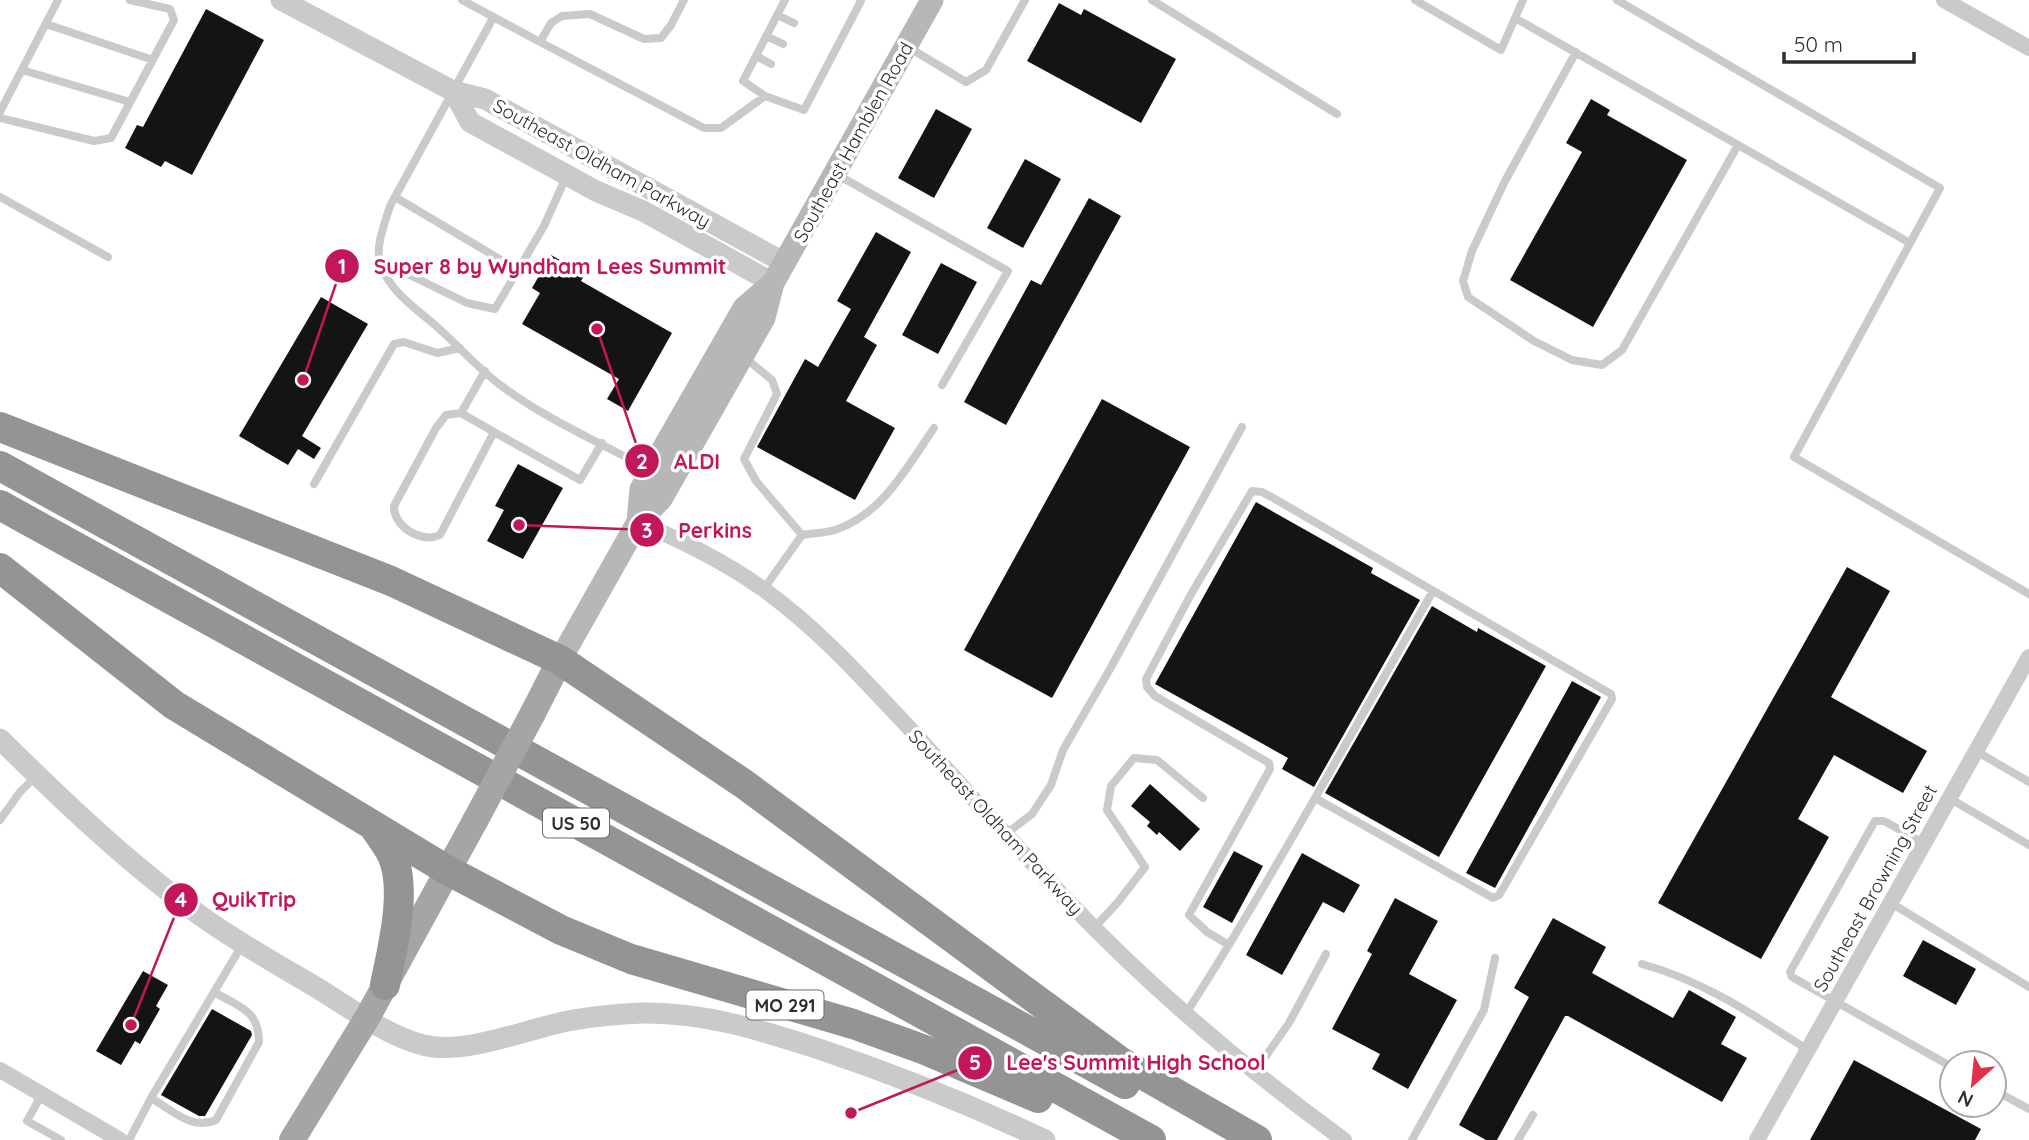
<svg xmlns="http://www.w3.org/2000/svg" width="2029" height="1140" font-family="Quicksand,sans-serif">
	<rect width="100%" height="100%" fill="#fff"/>
	<path fill="#141414" d="M 1059,3 L 1081,15 L 1084,9 L 1176,59 L 1141,123 L 1027,61 Z
		M 206,9 L 264,40 L 192,175 L 165,161 L 161,167 L 125,148 L 137,125 L 143,127 Z
		M 1591,99 L 1610,110 L 1607,115 L 1687,160 L 1593,327 L 1510,280 L 1582,152 L 1566,143 Z
		M 936,109 L 972,129 L 934,198 L 898,178 Z
		M 1025,159 L 1061,179 L 1023,248 L 987,228 Z
		M 1089,198 L 1121,216 L 1006,425 L 964,402 L 1031,280 L 1041,285 Z
		M 876,232 L 911,252 L 864,337 L 877,345 L 846,401 L 895,428 L 855,500 L 757,447 L 805,359 L 818,367 L 851,309 L 837,301 Z
		M 551,255 L 585,274 L 581,281 L 672,333 L 628,411 L 607,399 L 619,379 L 522,324 L 540,293 L 532,288 Z
		M 941,263 L 977,282 L 938,354 L 902,335 Z
		M 321,297 L 368,324 L 302,436 L 321,448 L 314,459 L 298,449 L 288,465 L 239,436 Z
		M 1102,399 L 1190,447 L 1052,698 L 964,650 Z
		M 518,464 L 563,488 L 523,559 L 487,541 L 504,510 L 495,506 Z
		M 1256,502 L 1373,568 L 1371,573 L 1420,600 L 1314,787 L 1282,769 L 1288,758 L 1155,684 Z
		M 1847,567 L 1890,591 L 1831,697 L 1927,751 L 1903,793 L 1834,755 L 1798,819 L 1829,837 L 1761,959 L 1658,903 Z
		M 1432,606 L 1477,632 L 1478,628 L 1546,666 L 1439,857 L 1325,793 Z
		M 1572,681 L 1601,697 L 1495,888 L 1466,873 Z
		M 1150,784 L 1200,829 L 1180,851 L 1159,832 L 1157,835 L 1147,826 L 1150,822 L 1131,806 Z
		M 1234,851 L 1263,866 L 1232,923 L 1203,907 Z
		M 1302,853 L 1360,885 L 1344,913 L 1323,902 L 1282,975 L 1246,955 Z
		M 1395,898 L 1438,921 L 1409,974 L 1457,1000 L 1408,1089 L 1372,1069 L 1380,1054 L 1332,1029 L 1372,954 L 1367,951 Z
		M 1553,918 L 1606,947 L 1592,973 L 1673,1018 L 1689,990 L 1736,1017 L 1721,1044 L 1747,1058 L 1722,1102 L 1568,1016 L 1565,1016 L 1497,1140 L 1486,1140 L 1459,1125 L 1529,997 L 1514,988 Z
		M 1923,940 L 1976,969 L 1956,1005 L 1903,976 Z
		M 143,971 L 168,985 L 156,1006 L 160,1009 L 140,1044 L 135,1041 L 121,1065 L 96,1051 Z
		M 212,1009 L 251,1031 L 252,1035 L 205,1116 L 199,1116 L 161,1095 Z
		M 1854,1060 L 1981,1129 L 1975,1140 L 1810,1140 Z"/>
	<g fill="none" stroke-linecap="round" stroke-linejoin="round">
		<path stroke="#cacaca" stroke-width="8" d="M 462,0 L 540,42 L 551,23 L 562,16 L 590,14 L 644,39 L 661,38 L 671,25 L 684,0
			M 1152,0 L 1337,114
			M 1415,0 L 1501,50 L 1523,0
			M 1617,0 L 1940,188 L 1794,457 L 2029,594
			M 777,15 L 794,23
			M 493,18 L 390,206 C 385,223 375,246 380,263 C 390,292 414,307 436,326 C 459,346 479,370 503,387 C 546,419 601,443 648,469
			M 1515,18 L 1910,243
			M 46,24 L 153,60
			M 766,36 L 783,44
			M 540,42 L 704,128 L 721,128 L 765,96 L 804,110 L 861,1 L 860,0
			M 908,47 L 966,82 L 986,70 L 1025,0
			M 1576,52 L 1505,181 L 1472,251 L 1463,281 L 1468,297 L 1534,341 L 1572,360 L 1602,365 L 1622,350 L 1738,145
			M 756,56 L 771,64
			M 22,70 L 130,102
			M 765,96 L 743,81 L 785,0
			M 0,112 L 58,0
			M 0,118 L 94,141 L 111,138 L 174,20 L 170,9 L 130,0
			M 836,174 L 1008,271 L 942,385
			M 0,197 L 108,257
			M 395,197 L 518,270
			M 379,260 L 467,303 L 495,309 L 544,226 L 566,177
			M 744,357 L 772,380 L 777,394 L 744,459 L 756,481 L 802,535 L 763,590
			M 485,371 L 461,413 L 446,415 L 436,428 L 394,506 C 393,526 421,544 440,535 L 494,432 L 580,480 L 602,443
			M 461,413 L 494,432
			M 314,484 L 394,344 L 404,342 L 437,353 L 460,348
			M 802,535 C 813,533 825,533 835,530 C 883,514 907,467 934,428
			M 1976,751 L 2029,782
			M 1315,798 L 1433,591
			M 1949,798 L 2029,845
			M 0,820 L 20,792 L 36,776
			M 1006,834 L 1032,814 L 1051,785 L 1063,750 L 1110,669 L 1242,427
			M 1924,843 L 1884,821 L 1875,821 L 1790,972 L 1792,977 L 1952,1067
			M 1891,903 L 2029,987
			M 1094,928 L 1118,902 L 1145,867 L 1107,810 L 1111,786 L 1134,758 L 1157,760 L 1203,798
			M 1642,964 C 1704,981 1754,1015 1808,1050
			M 1185,1015 C 1231,944 1273,871 1315,798 L 1493,898 L 1499,895 L 1505,885 L 1612,699 L 1611,694 L 1275,499 L 1262,492 L 1252,491 L 1190,596 L 1146,679 L 1147,687 L 1155,696 L 1269,763 L 1270,769 L 1189,915 L 1207,932 L 1229,945
			M 1254,1073 L 1289,1023 L 1326,954
			M 1994,1090 L 2029,1109
			M 42,1094 L 27,1121 L 61,1140
			M 151,1098 C 172,1110 192,1131 216,1120 L 259,1042 C 259,1010 239,1007 214,992
			M 129,1140 L 151,1098 L 242,945
			M 1412,1140 L 1484,1010 L 1495,958
			M 1518,1140 L 1533,1115"/>
		<path stroke="#cacaca" stroke-width="16" d="M 1944,0 L 2029,48
			M 638,522 C 681,540 725,562 763,589 C 819,629 865,681 912,731 C 962,786 1011,841 1062,895 C 1148,986 1242,1066 1344,1140
			M 0,1070 L 120,1140
			M 1757,1140 L 2029,657"/>
		<path stroke="#cacaca" stroke-width="21" d="M 281,0 L 453,91 L 485,99 L 785,263
			M 453,91 L 470,122 L 596,191 L 643,211 L 773,283
			M 0,739 C 66,804 133,868 208,921 C 244,946 282,967 319,989 C 351,1009 386,1035 423,1045 C 466,1056 528,1028 573,1020 C 596,1016 620,1014 643,1013 C 703,1012 760,1030 816,1048 C 894,1074 971,1105 1045,1140"/>
		<path stroke="#b7b7b7" stroke-width="23" d="M 773,283 L 932,0
			M 560,660 L 638,522 L 661,499 L 764,318 L 773,283 L 744,308 L 667,442 L 641,489 L 638,522"/>
		<path stroke="#a5a5a5" stroke-width="26" d="M 533,713 L 560,660
			M 292,1140 L 367,1018 L 475,821"/>
		<path stroke="#949494" stroke-width="30" d="M 0,427 L 391,581 L 560,660 L 744,784 L 1121,1062 L 1257,1140
			M 0,466 L 1125,1084
			M 0,505 L 1151,1140
			M 0,568 L 174,705 L 447,870 L 561,930 L 631,959 L 853,1024 L 925,1050 L 1038,1098
			M 374,827 C 380,836 388,846 392,855 C 408,889 392,950 385,985"/>
		<path stroke="#a5a5a5" stroke-width="26" d="M 475,821 L 533,713"/>
	</g>
	<g text-anchor="middle" dominant-baseline="central" stroke-width="7" stroke-linejoin="round" paint-order="stroke">
		<g fill="#fff" stroke="#6c6c6c" stroke-width="2">
			<rect x="543" y="808.5" width="66" height="29" rx="5"/>
			<rect x="746.5" y="990.5" width="77" height="29" rx="5"/>
		</g>
		<g font-size="18" font-weight="bold" fill="#2d2d2d">
			<text x="576" y="823">US 50</text>
			<text x="785" y="1005">MO 291</text>
		</g>
		<g font-size="19" fill="#2d2d2d" stroke="#fff">
			<text transform="translate(853 142) rotate(-61)">Southeast Hamblen Road</text>
			<text transform="translate(602 163) rotate(29)">Southeast Oldham Parkway</text>
			<text transform="translate(996 822) rotate(47)">Southeast Oldham Parkway</text>
			<text transform="translate(1875 888) rotate(-61)">Southeast Browning Street</text>
		</g>
	</g>
	<path fill="none" stroke="#c2185b" stroke-width="2.5" d="M303 380L342 266M597 329L642 461M519 525L647 530M131 1025L181 900M851 1113L975 1063"/>
	<g fill="#c2185b" stroke="#fff" stroke-width="2.5">
		<circle cx="303" cy="380" r="7"/>
		<circle cx="597" cy="329" r="7"/>
		<circle cx="519" cy="525" r="7"/>
		<circle cx="131" cy="1025" r="7"/>
		<circle cx="851" cy="1113" r="7"/>
		<circle cx="342" cy="266" r="18"/>
		<circle cx="642" cy="461" r="18"/>
		<circle cx="647" cy="530" r="18"/>
		<circle cx="181" cy="900" r="18"/>
		<circle cx="975" cy="1063" r="18"/>
	</g>
	<g font-size="21" text-anchor="middle" font-weight="bold" fill="#fff">
		<text x="342" y="274">1</text>
		<text x="642" y="469">2</text>
		<text x="647" y="538">3</text>
		<text x="181" y="907">4</text>
		<text x="975" y="1070">5</text>
	</g>
	<g font-size="21" text-anchor="middle" font-weight="bold" fill="#c2185b" stroke="#fff" stroke-width="7" stroke-linejoin="round" paint-order="stroke">
		<text x="550" y="274">Super 8 by Wyndham Lees Summit</text>
		<text x="697" y="469">ALDI</text>
		<text x="715" y="538">Perkins</text>
		<text x="254" y="907">QuikTrip</text>
		<text x="1136" y="1070">Lee's Summit High School</text>
	</g>
	<g transform="translate(1973 1084) rotate(207)"><circle r="33" fill="#ffffff" stroke="#ababab" stroke-width="2"/>
	<path d="M0-5L12 26L0 18L-12 26Z" fill="#e1314a"/>
	<text y="-10" font-size="19" font-weight="bold" text-anchor="middle" fill="#2d2d2d">N</text>
	</g>
	<path d="M1784 52v10h130v-10" fill="none" stroke="#2d2d2d" stroke-width="3.5"/>
	<text x="1794" y="52" font-size="21" fill="#2d2d2d" stroke="#ffffff" stroke-width="5" paint-order="stroke">50 m</text>
</svg>
